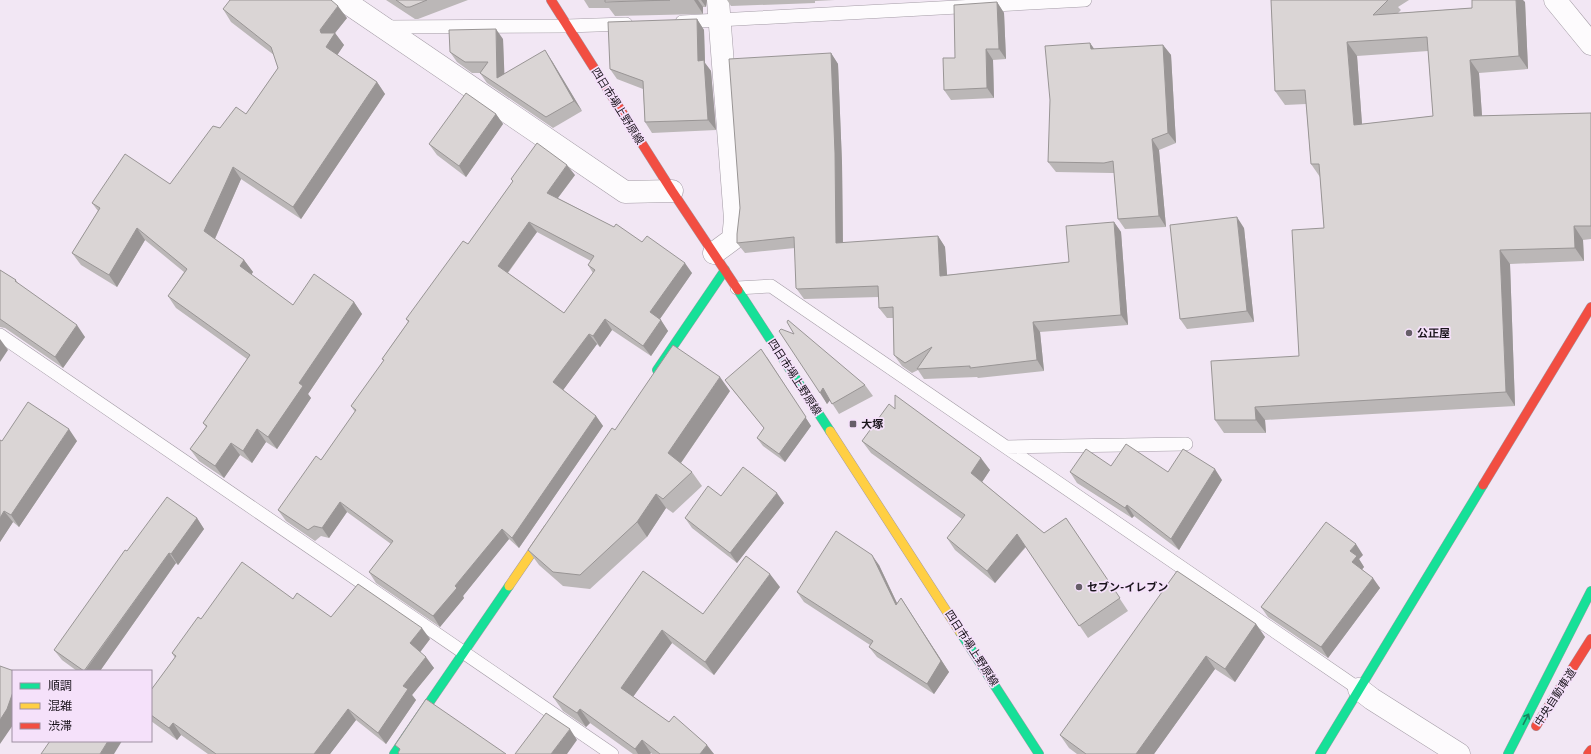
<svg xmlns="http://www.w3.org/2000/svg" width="1591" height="754" font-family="Quicksand,'Noto Sans JP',sans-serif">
	<rect width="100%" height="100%" fill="#f2e7f4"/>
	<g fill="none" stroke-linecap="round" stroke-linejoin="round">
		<defs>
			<path id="lane" d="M 682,22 L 1085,0
				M 386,27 L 567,26 L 626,24
				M 737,288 L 771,286 L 1359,689
				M 0,335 L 612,754
				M 1006,447 L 1186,444"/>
			<path id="street" d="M 343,0 L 625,192 L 672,191
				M 1555,0 L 1591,44
				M 714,253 L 733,239 L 735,219 L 718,0
				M 1359,689 L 1372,699 L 1459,754"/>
			<path id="fast" d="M 738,290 L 830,431
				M 657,370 L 725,270
				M 960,632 L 1039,754
				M 394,754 L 509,586
				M 1320,754 L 1483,485
				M 1508,754 L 1591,591"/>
			<path id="slow" d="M 830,431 L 960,632
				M 509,586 L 548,529"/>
			<path id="jam" d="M 551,0 L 672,191 L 738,290
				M 1483,485 L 1591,307
				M 1536,726 L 1591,639
				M 1588,754 L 1591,750"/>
		</defs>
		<use href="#lane" stroke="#a49ca6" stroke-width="14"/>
		<use href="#street" stroke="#a49ca6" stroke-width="23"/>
		<use href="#fast" stroke="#a49ca6" stroke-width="10"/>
		<use href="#slow" stroke="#a49ca6" stroke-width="10"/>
		<use href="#jam" stroke="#a49ca6" stroke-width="10"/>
		<use href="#lane" stroke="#fdfbfd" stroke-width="13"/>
		<use href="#street" stroke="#fdfbfd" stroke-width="22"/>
		<use href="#fast" stroke="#16e098" stroke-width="9"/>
		<use href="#slow" stroke="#ffcf43" stroke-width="9"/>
		<use href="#jam" stroke="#f24e42" stroke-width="9"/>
	</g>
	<path fill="#bbb7b7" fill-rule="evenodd" d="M 386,0 L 468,0 L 418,19 L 415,19 Z
		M 584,0 L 707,0 L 706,7 L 703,7 L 703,14 L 615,16 L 609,8 L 589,8 Z
		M 727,0 L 835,0 L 815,1 L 815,3 L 731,6 Z
		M 1271,0 L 1409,0 L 1398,7 L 1401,10 L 1398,13 L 1472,8 L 1525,2 L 1528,69 L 1479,73 L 1482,116 L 1591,113 L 1591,239 L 1583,240 L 1584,261 L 1510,264 L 1515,406 L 1265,420 L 1266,433 L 1224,433 L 1215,420 L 1299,356 L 1324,228 L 1320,177 L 1311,164 L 1306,104 L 1285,105 L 1275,91 ZM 1428,51 L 1433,116 L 1362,124 L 1357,56 Z
		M 997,2 L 1004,13 L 1006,59 L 993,60 L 994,98 L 951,100 L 944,90 L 955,58 Z
		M 223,9 L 347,18 L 335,33 L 344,45 L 337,55 L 377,82 L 385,94 L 301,219 L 241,179 L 215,239 L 244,260 L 253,272 L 251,275 L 293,305 L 354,302 L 362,314 L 308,394 L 311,398 L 277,449 L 266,442 L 252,463 L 240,455 L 224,478 L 199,461 L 190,449 L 206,427 L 203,423 L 247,359 L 176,308 L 168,296 L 184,272 L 145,240 L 117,287 L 81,265 L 72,253 L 98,211 L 92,203 L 170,184 L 220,128 L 246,114 L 278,68 L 274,55 L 231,22 Z
		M 697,19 L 704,30 L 705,63 L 711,71 L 716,130 L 652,133 L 645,122 L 643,89 L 617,79 L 610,69 Z
		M 503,39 L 504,74 L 552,61 L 582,111 L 553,128 L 487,83 L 480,73 L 472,73 L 457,62 L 450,52 Z
		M 1090,43 L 1094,49 L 1163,45 L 1171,55 L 1176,143 L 1159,150 L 1166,227 L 1125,229 L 1118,219 L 1114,173 L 1111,173 L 1056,172 L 1048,162 Z
		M 831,53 L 838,64 L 842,163 L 843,243 L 938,236 L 945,247 L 947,275 L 1069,262 L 1114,222 L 1121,232 L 1128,325 L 1040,332 L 1044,371 L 978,378 L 977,377 L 924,379 L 918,370 L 912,373 L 902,366 L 894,355 L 893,318 L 887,318 L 879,308 L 879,297 L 804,299 L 796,288 L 795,248 L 745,253 L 737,243 L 740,208 Z
		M 496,114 L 503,124 L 466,177 L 437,155 L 429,144 Z
		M 575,175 L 558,198 L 642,242 L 692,273 L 660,319 L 668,331 L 651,356 L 612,330 L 600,347 L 597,344 L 563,390 L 596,416 L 603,426 L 519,548 L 509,539 L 463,596 L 464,598 L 440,627 L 376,583 L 369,572 L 391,544 L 347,512 L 329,538 L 321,536 L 315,541 L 286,521 L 278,510 L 321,460 L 355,412 L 351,406 L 384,361 L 382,359 L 408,322 L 406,319 L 468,244 L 513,181 L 511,179 ZM 537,232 L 591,261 L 588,265 L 593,273 L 564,313 L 508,273 Z
		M 1244,228 L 1254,322 L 1187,329 L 1180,319 Z
		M 0,270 L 16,280 L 19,285 L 85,337 L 63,368 L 5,328 L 0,327 Z
		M 794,334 L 865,385 L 873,396 L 839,414 L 830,400 L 827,404 Z
		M 767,357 L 811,426 L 785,462 L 763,446 L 757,438 L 764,428 L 731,388 L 725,380 Z
		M 730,391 L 681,463 L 692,472 L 702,486 L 673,513 L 666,508 L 647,537 L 590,589 L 563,586 L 539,565 L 528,550 L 615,430 Z
		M 895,409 L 990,470 L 982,482 L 1044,533 L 1066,518 L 1128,611 L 1088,638 L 1026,547 L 995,583 L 955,550 L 947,538 L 962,519 L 871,453 L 862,441 Z
		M 0,440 L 2,441 L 77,441 L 19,527 L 13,522 L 0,542 Z
		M 1111,466 L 1168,472 L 1222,480 L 1179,550 L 1134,516 L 1132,518 L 1077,483 L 1070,472 Z
		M 721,496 L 784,503 L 737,563 L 692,528 L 685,518 Z
		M 197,518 L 204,529 L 178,565 L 176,563 L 100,671 L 77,671 L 62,660 L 54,650 Z
		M 1363,555 L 1359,559 L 1364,567 L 1362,569 L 1380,588 L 1328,658 L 1268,617 L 1261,607 Z
		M 879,565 L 897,603 L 901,598 L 949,672 L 934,694 L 877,657 L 869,647 L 870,645 L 804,602 L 797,592 Z
		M 643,571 L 703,614 L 780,587 L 714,675 L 672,643 L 633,697 L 714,754 L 652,754 L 651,753 L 650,754 L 633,754 L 590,723 L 586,727 L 563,711 L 553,697 Z
		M 293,599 L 331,617 L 430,639 L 420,652 L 434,668 L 412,695 L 416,700 L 386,744 L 356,720 L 330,754 L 208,754 L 181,735 L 177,740 L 151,721 L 151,690 L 175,658 L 172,653 L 201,619 Z
		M 1256,624 L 1265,637 L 1235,682 L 1215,669 L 1154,754 L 1077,754 L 1069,748 L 1060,735 Z"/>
	<path fill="#999595" d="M 694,0 L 698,0 L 703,7 L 703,14 Z
		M 701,0 L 707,0 L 706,7 Z
		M 1516,0 L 1523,0 L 1525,2 L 1528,69 L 1519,56 Z
		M 997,2 L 1004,13 L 1006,59 L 999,49 Z
		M 338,6 L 347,18 L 335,33 L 344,45 L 334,60 L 326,47 L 320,30 Z
		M 697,19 L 704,30 L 705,63 L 711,71 L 716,130 L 708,120 L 698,61 Z
		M 496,29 L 503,39 L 505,88 L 497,78 Z
		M 1347,42 L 1357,56 L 1363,138 L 1354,125 Z
		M 1090,43 L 1097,53 L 1091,49 Z
		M 1163,45 L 1171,55 L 1176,143 L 1168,133 Z
		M 986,49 L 993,60 L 994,98 L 987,88 Z
		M 545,50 L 552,61 L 582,111 L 574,101 Z
		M 831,53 L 838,64 L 842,163 L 843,254 L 836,243 Z
		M 1470,60 L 1479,73 L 1483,130 L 1474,116 Z
		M 377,82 L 385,94 L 301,219 L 293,207 Z
		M 496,114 L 503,124 L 466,177 L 459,166 Z
		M 1152,139 L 1159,150 L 1166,227 L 1159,216 Z
		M 567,165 L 575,175 L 554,203 L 547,193 Z
		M 233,167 L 241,179 L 213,243 L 204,231 Z
		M 1237,217 L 1244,228 L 1254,322 L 1247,311 Z
		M 529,222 L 537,232 L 505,276 L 498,266 Z
		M 1114,222 L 1121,232 L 1128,325 L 1121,315 Z
		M 1574,226 L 1583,240 L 1584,261 L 1575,248 Z
		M 137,228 L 145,240 L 117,287 L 109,275 Z
		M 938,236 L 945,247 L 948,287 L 940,276 Z
		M 1500,250 L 1510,264 L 1515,406 L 1506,392 Z
		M 244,260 L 253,272 L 248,279 L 240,266 Z
		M 685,263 L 692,273 L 657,323 L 650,312 Z
		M 354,302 L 362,314 L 308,394 L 311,398 L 277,449 L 268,437 L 299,383 Z
		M 605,319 L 612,330 L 600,347 L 593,336 Z
		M 661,320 L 668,331 L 651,356 L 643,346 Z
		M 1033,322 L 1040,332 L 1044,371 L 1037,360 Z
		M 77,325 L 85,337 L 63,368 L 55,357 Z
		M 589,334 L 597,344 L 561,393 L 553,382 Z
		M 0,339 L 8,350 L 0,362 Z
		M 761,349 L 811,426 L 785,462 L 779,454 Z
		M 720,377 L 730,391 L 678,467 L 668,453 Z
		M 823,388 L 831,399 L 827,404 L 820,393 Z
		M 1255,407 L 1265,420 L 1266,433 L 1256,420 Z
		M 596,416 L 603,426 L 519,548 L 512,538 Z
		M 69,429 L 77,441 L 19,527 L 11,515 Z
		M 257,429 L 266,442 L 252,463 L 243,451 Z
		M 231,443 L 240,455 L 224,478 L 215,466 Z
		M 981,458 L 990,470 L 980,485 L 971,473 Z
		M 1215,469 L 1222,480 L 1179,550 L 1171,539 Z
		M 777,493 L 784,503 L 737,563 L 730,553 Z
		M 656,494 L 666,508 L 647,537 L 637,522 Z
		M 340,502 L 347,512 L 329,538 L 322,528 Z
		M 1127,505 L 1134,516 L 1132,518 L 1125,508 Z
		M 4,511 L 13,522 L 0,542 L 0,518 Z
		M 197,518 L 204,529 L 178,565 L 171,554 Z
		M 502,529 L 509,539 L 463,596 L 464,598 L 440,627 L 433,616 L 455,586 Z
		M 1017,534 L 1026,546 L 995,583 L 987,571 Z
		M 1356,544 L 1363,555 L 1359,559 L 1364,567 L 1360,572 L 1352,562 L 1350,551 Z
		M 169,553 L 176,563 L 100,671 L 85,671 Z
		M 872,555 L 879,565 L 903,616 L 896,605 Z
		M 770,574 L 780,587 L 714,675 L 705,662 Z
		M 1373,578 L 1380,588 L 1328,658 L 1321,647 Z
		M 901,598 L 949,672 L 934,694 L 927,684 Z
		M 1256,624 L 1265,637 L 1235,682 L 1225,669 Z
		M 422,628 L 430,639 L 418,655 L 410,643 Z
		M 662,630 L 672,643 L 630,701 L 621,688 Z
		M 1206,656 L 1215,669 L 1154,754 L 1136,754 Z
		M 426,657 L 434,668 L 412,695 L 416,700 L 386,744 L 378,733 L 403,686 Z
		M 13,692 L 13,725 L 0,744 L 0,720 Z
		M 348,709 L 356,720 L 330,754 L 314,754 Z
		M 580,709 L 590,723 L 586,727 L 577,713 Z
		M 173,723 L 181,735 L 177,740 L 169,728 Z
		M 570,729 L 577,740 L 567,754 L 551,754 Z
		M 642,740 L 651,753 L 650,754 L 638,754 L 635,749 Z
		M 108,741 L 122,741 L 114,754 L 100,754 Z
		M 707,745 L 714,754 L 700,754 Z"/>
	<path fill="#dad5d5" stroke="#999595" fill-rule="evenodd" d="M 230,0 L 331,0 L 338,6 L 320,30 L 321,33 L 335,33 L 326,47 L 377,82 L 293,207 L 233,167 L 204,231 L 244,260 L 240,266 L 293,305 L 314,274 L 354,302 L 299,383 L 303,386 L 268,437 L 257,429 L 243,451 L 231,443 L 215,466 L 190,449 L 207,426 L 203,423 L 250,355 L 168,296 L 187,269 L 137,228 L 109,275 L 72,253 L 100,208 L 92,203 L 125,154 L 170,184 L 213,126 L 220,128 L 236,107 L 246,114 L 278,68 L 271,47 L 223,9 Z
		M 396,0 L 427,0 L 410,7 L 406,7 Z
		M 605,0 L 670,0 L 605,2 Z
		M 1271,0 L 1388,0 L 1373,15 L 1472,8 L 1472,0 L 1516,0 L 1519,56 L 1470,60 L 1474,116 L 1591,113 L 1591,226 L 1574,226 L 1575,248 L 1500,250 L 1506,392 L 1255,407 L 1256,420 L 1215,420 L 1211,361 L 1299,356 L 1292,230 L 1324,228 L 1319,164 L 1311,164 L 1305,90 L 1275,91 ZM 1427,37 L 1433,116 L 1354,125 L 1347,42 Z
		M 997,2 L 999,49 L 986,49 L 987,88 L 944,90 L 943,58 L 955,58 L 954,5 Z
		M 697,19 L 698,61 L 704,60 L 708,120 L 645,122 L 643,81 L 610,69 L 608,22 Z
		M 496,29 L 497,78 L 545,50 L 574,101 L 546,117 L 480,73 L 488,62 L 465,62 L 450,52 L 449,30 Z
		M 1090,43 L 1091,49 L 1163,45 L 1168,133 L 1152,139 L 1159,216 L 1118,219 L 1113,161 L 1104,163 L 1048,162 L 1050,100 L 1045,46 Z
		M 831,53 L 835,153 L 836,243 L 938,236 L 940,276 L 1069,262 L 1066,226 L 1114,222 L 1121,315 L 1033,322 L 1037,360 L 970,368 L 970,366 L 917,369 L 932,347 L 905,363 L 894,355 L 893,307 L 879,308 L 878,286 L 797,289 L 796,288 L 794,237 L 737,243 L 737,234 L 740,208 L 729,59 Z
		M 466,93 L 496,114 L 459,166 L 429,144 Z
		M 537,143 L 567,165 L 547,193 L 614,227 L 616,224 L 642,242 L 647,236 L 685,263 L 650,312 L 661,320 L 643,346 L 605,319 L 593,336 L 589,334 L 553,382 L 596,416 L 512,538 L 502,529 L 455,586 L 457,588 L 433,616 L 369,572 L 393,541 L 340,502 L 322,528 L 314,526 L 308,530 L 278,510 L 316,456 L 321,460 L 356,410 L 351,406 L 384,360 L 382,359 L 409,321 L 406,319 L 463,241 L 468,244 L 513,181 L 511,179 ZM 529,222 L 594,256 L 588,265 L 595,270 L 564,313 L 498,266 Z
		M 1237,217 L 1247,311 L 1180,319 L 1170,225 Z
		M 0,270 L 16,280 L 15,281 L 77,325 L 55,357 L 0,319 Z
		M 788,320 L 865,385 L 832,404 L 823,388 L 820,393 L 779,331 L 781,329 L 794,334 L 787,322 Z
		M 673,345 L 720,377 L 668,453 L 692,472 L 663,499 L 656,494 L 637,522 L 580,575 L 553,572 L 528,550 L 612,428 L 615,430 Z
		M 761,349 L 806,417 L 779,454 L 757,438 L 764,428 L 725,380 Z
		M 895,395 L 981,458 L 971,473 L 1044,533 L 1066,518 L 1120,598 L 1079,626 L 1017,534 L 987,571 L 947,538 L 965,515 L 862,441 L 889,404 L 895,409 Z
		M 28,402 L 69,429 L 11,515 L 4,511 L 0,518 L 0,440 L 2,441 Z
		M 1126,444 L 1168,472 L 1183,449 L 1215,469 L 1171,539 L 1127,505 L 1125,508 L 1070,472 L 1086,449 L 1111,466 Z
		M 743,467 L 777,493 L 730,553 L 685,518 L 708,486 L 721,496 Z
		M 167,497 L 197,518 L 171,554 L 169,553 L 84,671 L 54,650 L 125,550 L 127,551 Z
		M 1326,522 L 1356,544 L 1350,551 L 1357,556 L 1352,562 L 1373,578 L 1321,647 L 1261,607 Z
		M 836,531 L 872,555 L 896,605 L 901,598 L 941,661 L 927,684 L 869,647 L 873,641 L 797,592 Z
		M 746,556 L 770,574 L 705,662 L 662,630 L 621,688 L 669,722 L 674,716 L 707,745 L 700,754 L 660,754 L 642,740 L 635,749 L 580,709 L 577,713 L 553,697 L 643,571 L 703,614 Z
		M 242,562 L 293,599 L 297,593 L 331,617 L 358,584 L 422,628 L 410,643 L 426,657 L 403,686 L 408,689 L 378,733 L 348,709 L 314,754 L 216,754 L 173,723 L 169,728 L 151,715 L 151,690 L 176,656 L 172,653 L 198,617 L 201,619 Z
		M 1177,571 L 1256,624 L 1225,669 L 1206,656 L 1136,754 L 1086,754 L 1060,735 Z
		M 0,666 L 14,671 L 13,671 L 13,692 L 7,709 L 0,720 Z
		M 426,699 L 506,754 L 399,754 L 398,753 L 400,749 L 395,745 Z
		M 546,713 L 570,729 L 551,754 L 515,754 Z
		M 50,741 L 108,741 L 100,754 L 41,754 Z"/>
	<defs><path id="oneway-shaft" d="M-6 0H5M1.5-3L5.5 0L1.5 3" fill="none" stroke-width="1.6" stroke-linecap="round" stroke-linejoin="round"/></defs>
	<use stroke="#188460" href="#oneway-shaft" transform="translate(1526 719) rotate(-63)"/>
	<g fill="#665e68" stroke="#f5e1fa" stroke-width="1.5">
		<circle cx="1409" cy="333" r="4"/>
		<rect x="849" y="420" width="8" height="8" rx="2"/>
		<circle cx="1079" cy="587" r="4"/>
	</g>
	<g text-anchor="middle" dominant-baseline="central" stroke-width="3.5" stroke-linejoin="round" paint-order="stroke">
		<g font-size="11" fill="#1a141c" stroke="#f5e1fa">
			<text transform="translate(618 106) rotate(58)">四日市場上野原線</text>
			<text transform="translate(795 377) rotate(57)">四日市場上野原線</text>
			<text transform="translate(972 648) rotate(57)">四日市場上野原線</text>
			<text transform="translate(1555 697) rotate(-57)">中央自動車道</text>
		</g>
		<g font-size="11" font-weight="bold" fill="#1a141c" stroke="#f5e1fa" text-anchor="start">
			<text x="1417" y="333">公正屋</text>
			<text x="861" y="424">大塚</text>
			<text x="1087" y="587">セブン-イレブン</text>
		</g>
	</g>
	<rect x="12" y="670" width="140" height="72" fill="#f5e1fa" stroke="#9d8fa1"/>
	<rect x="20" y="683" width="20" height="6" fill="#16e098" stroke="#9d8fa1"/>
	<text x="48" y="690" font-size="12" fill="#1a141c">順調</text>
	<rect x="20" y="703" width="20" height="6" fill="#ffcf43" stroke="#9d8fa1"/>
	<text x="48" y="710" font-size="12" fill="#1a141c">混雑</text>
	<rect x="20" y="723" width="20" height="6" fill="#f24e42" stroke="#9d8fa1"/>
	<text x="48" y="730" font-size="12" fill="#1a141c">渋滞</text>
</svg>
